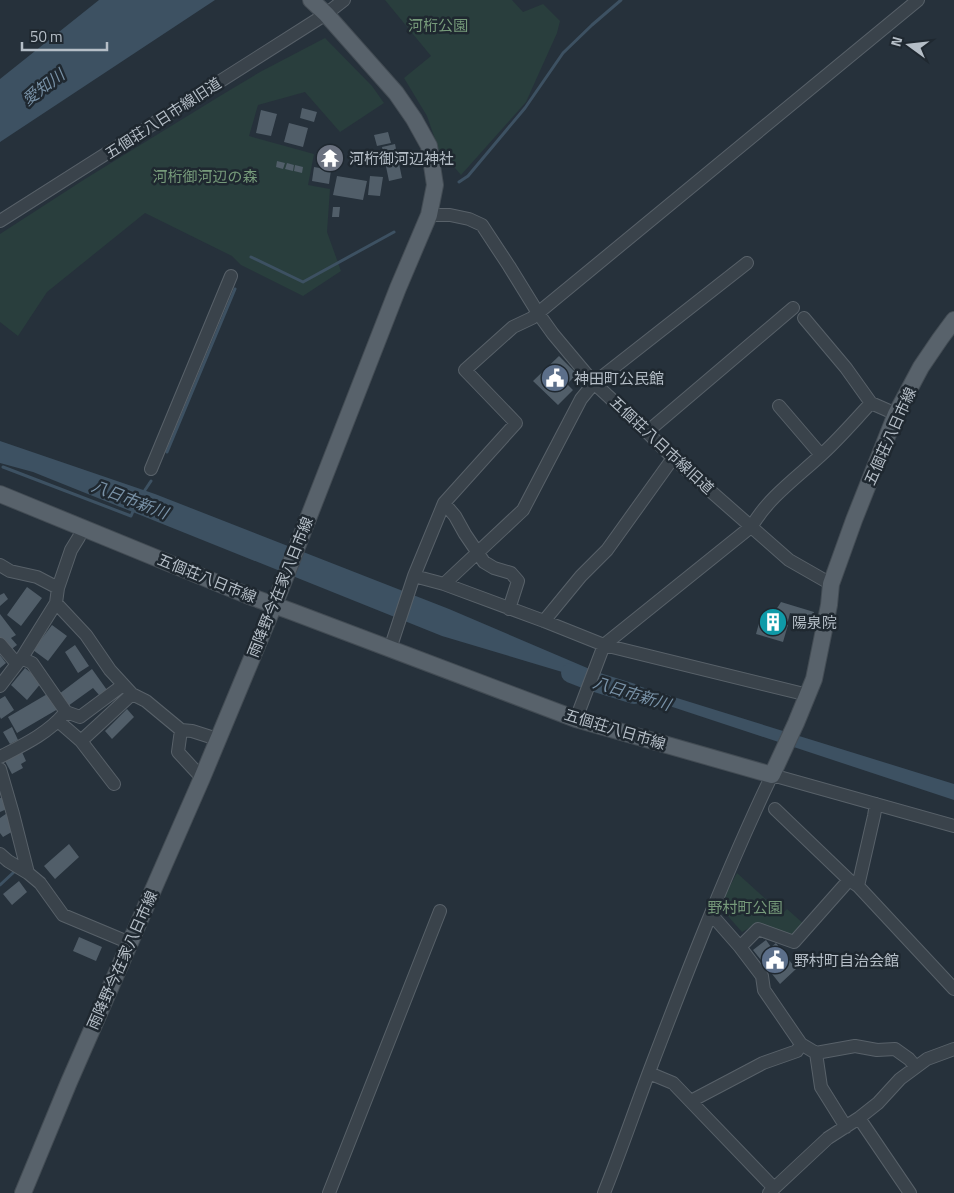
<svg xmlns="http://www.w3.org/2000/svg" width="954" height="1193" font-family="'Titillium Web','Noto Sans JP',sans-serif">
	<rect width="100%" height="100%" fill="#26313b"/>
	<path fill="#293e3d" d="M 385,0 L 512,0 L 523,12 L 543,4 L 560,21 L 557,33 L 526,102 L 461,175 L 438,148 L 427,116 L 404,78 L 431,56 Z
		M 325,38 L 372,86 L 384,103 L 340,132 L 305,92 L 258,105 L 249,136 L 314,154 L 308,185 L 330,189 L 327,232 L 341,271 L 303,296 L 241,265 L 232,256 L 145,213 L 47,292 L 18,336 L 0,322 L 0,234 L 85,179 L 220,96 L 260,72 Z
		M 737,873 L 782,914 L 787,909 L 805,925 L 794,936 L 758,923 L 742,932 L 719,906 Z"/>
	<path fill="#3d5162" d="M 99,0 L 215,0 L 0,142 L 0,79 Z
		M 0,441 L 155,494 L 449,609 L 606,676 L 954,784 L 954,800 L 609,686 L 442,636 L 33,472 L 0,463 Z"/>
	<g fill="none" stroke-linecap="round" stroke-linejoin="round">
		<path stroke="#3d5162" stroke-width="3" d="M 459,182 L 468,176 L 525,108 L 563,53 L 592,25 L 621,0
			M 251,257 L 303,282 L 394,232
			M 167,452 L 235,289
			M 3,467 L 131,516 L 134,509
			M 143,493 L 151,481
			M 0,885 L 14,872"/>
		<path stroke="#3d5162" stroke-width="20" d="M 571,673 L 589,680 L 634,694"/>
	</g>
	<path fill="#515e69" d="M 302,108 L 317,112 L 314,122 L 300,118 Z
		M 261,110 L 277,114 L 271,136 L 256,133 Z
		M 289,123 L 308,128 L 303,147 L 284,142 Z
		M 388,132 L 391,143 L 377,146 L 374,135 Z
		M 395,144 L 402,178 L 389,181 L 382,147 Z
		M 277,161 L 285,163 L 283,169 L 276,167 Z
		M 287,163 L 294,165 L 293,171 L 285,169 Z
		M 295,165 L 303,167 L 302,173 L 294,171 Z
		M 314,167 L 331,170 L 329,184 L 312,181 Z
		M 337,176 L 367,181 L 363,200 L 333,195 Z
		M 370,176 L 383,177 L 380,196 L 368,195 Z
		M 333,207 L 340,207 L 339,217 L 332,217 Z
		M 559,356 L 577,374 L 567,384 L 573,390 L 558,405 L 533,381 Z
		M 27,587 L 42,598 L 21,626 L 7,615 Z
		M 4,593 L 8,599 L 0,606 L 0,595 Z
		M 781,602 L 814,612 L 811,625 L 804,623 L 806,617 L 790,613 L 788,621 L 785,624 L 788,625 L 783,642 L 756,634 L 761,616 L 770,619 Z
		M 0,614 L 16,635 L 11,638 L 17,645 L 9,651 L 0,640 Z
		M 52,625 L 67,636 L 48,661 L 33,650 Z
		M 75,645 L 89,666 L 78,673 L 65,652 Z
		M 0,655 L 6,663 L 0,668 Z
		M 25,668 L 42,682 L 27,700 L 11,685 Z
		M 92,669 L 107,690 L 100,696 L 93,688 L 68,706 L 59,694 Z
		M 49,693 L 58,709 L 17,733 L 8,717 Z
		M 5,696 L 14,710 L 1,719 L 0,717 L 0,699 Z
		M 127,709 L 134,717 L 112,739 L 105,731 Z
		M 12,727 L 18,740 L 10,744 L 3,732 Z
		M 22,752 L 26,761 L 21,764 L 23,768 L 12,774 L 5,761 Z
		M 5,796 L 9,808 L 0,812 L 0,798 Z
		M 10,811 L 15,830 L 3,837 L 0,833 L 0,818 Z
		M 69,844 L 79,857 L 55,879 L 44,866 Z
		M 19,881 L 27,892 L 12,905 L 3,894 Z
		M 79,937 L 102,947 L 96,961 L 73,951 Z
		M 766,940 L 771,947 L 776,943 L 796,969 L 780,984 L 753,950 Z"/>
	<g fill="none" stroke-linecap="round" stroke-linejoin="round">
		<defs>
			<path id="minor" d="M 429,215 L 450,215 L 469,219 L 482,225 L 509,266 L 538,313 L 553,334 L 594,383 L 647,432 L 673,458 L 789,560 L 831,584
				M 0,221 L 326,14 L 344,0
				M 871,403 L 896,414
				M 779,406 L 821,455
				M 647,432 L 793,308
				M 151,469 L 231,276
				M 444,503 L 455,516 L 465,534 L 484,562 L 494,568 L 511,573 L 518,581 L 509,609
				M 0,565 L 10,571 L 37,577 L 58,588
				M 414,576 L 444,584 L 544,621 L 604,645 L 808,695
				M 444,584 L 523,510 L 581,399 L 594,383 L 747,263
				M 56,603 L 86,635 L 110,670 L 132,694 L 146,701 L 181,730 L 192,731 L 217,739
				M 544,621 L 581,576 L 607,550 L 673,458
				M 0,644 L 17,664
				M 390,649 L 414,576 L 444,503 L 516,423 L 465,370 L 513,327 L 532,318 L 918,0
				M 21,658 L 32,663 L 66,712 L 80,717 L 123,685
				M 0,686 L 23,656 L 56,603 L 58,588 L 71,550 L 79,537 L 83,528
				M 576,719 L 604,645 L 752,526 C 768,498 796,478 820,456 C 838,440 854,421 871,403 L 846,368 L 804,318
				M 58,721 L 81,741 L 114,784
				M 181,730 L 178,752 L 202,778
				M 81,741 L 132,694
				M 0,757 C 23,745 47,734 64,714
				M 0,769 L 13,814 L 28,873
				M 775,809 L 849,880 L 858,886 L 954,989
				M 0,854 L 8,861 L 28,873 L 40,883 L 63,915 L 130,943
				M 858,886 L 874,816 L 876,804
				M 711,914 L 740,947 L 762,976 L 764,990 L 801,1044 L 816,1053 L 821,1087 L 846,1127
				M 740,947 L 758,929 L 794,942 L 849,880
				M 816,1053 L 855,1046 L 877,1050 L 895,1049 L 909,1059 L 916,1067
				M 649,1073 L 673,1083 L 774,1188
				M 691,1101 L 763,1063 L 797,1051 L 801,1044
				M 859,1118 L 910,1193
				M 329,1193 L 440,911
				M 604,1193 C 620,1153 634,1112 649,1072 C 687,972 726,871 772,775 L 954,826
				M 769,1193 L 828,1138 L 859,1118 L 878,1103 L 900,1079 L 927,1059 L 954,1049"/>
			<path id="major" d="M 0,494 L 249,596 L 293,612 L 576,719 L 772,775 L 796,723 L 814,679 L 829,605 L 831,584 L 854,520 L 896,414 L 921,367 L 940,339 L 954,320
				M 23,1193 L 69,1082 L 202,778 L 279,593 L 398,288 L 429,215 L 435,185 L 429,146 L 414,119 L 396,93 L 326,14 L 311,0"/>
		</defs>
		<use href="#minor" stroke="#586169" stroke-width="14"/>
		<use href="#major" stroke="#434c54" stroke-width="18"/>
		<use href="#minor" stroke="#3a434b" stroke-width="12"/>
		<use href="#major" stroke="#58626b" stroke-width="16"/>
	</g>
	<defs>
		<symbol id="temple-disc" viewBox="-11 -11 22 22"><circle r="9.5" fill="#6b7280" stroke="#1f2830"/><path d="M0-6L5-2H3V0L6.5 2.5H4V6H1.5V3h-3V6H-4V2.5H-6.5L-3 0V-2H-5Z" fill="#fff"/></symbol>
		<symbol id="civic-disc" viewBox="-11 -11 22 22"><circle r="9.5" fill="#5c6f8a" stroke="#1f2830"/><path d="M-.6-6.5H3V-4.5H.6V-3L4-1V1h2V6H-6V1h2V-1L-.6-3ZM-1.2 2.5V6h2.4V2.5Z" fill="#fff"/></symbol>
		<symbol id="building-disc" viewBox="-11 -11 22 22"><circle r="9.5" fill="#0f9aa8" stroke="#1f2830"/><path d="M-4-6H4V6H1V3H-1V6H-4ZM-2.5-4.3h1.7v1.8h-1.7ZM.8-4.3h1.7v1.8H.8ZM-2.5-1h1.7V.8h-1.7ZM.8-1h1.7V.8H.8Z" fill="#fff"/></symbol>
	</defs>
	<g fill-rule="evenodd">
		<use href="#temple-disc" x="314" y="142" width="32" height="32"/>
		<use href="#civic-disc" x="539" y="362" width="32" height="32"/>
		<use href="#building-disc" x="757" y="606" width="32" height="32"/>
		<use href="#civic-disc" x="759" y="944" width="32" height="32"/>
	</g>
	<g text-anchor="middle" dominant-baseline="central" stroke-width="5" stroke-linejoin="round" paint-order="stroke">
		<g font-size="15" fill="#769a7a" stroke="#1f2830">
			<text x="438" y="25">河桁公園</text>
			<text x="205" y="176">河桁御河辺の森</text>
			<text x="745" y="907">野村町公園</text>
		</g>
		<g font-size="15" fill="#b5bec7" stroke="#1f2830">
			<text transform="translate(163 118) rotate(-33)">五個荘八日市線旧道</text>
			<text transform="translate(890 436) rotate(-66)">五個荘八日市線</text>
			<text transform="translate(662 445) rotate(43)">五個荘八日市線旧道</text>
			<text transform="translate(207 578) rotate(22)">五個荘八日市線</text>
			<text transform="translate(280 587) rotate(-68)">雨降野今在家八日市線</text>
			<text transform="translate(615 729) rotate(17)">五個荘八日市線</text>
			<text transform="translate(122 960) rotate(-66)">雨降野今在家八日市線</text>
		</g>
		<g font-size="15" fill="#b5bec7" stroke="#1f2830" text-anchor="start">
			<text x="349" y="158">河桁御河辺神社</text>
			<text x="574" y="378">神田町公民館</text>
			<text x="792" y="622">陽泉院</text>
			<text x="794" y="960">野村町自治会館</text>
		</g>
		<g font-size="16" font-style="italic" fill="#7992a7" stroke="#1f2830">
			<text transform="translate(43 87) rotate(-37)">愛知川</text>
			<text transform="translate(130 499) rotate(21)">八日市新川</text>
			<text transform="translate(632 693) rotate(17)">八日市新川</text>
		</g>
	</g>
	<g transform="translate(909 45) rotate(285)" stroke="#1f2830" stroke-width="4" paint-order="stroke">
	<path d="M0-4L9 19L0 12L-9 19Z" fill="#b5bec7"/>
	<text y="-8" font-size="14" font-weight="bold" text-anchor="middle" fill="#b5bec7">N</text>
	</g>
	<path d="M22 42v8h85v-8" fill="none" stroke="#b5bec7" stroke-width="2.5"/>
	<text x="30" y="42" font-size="15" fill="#b5bec7" stroke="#1f2830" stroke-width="4" paint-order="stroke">50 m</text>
</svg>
